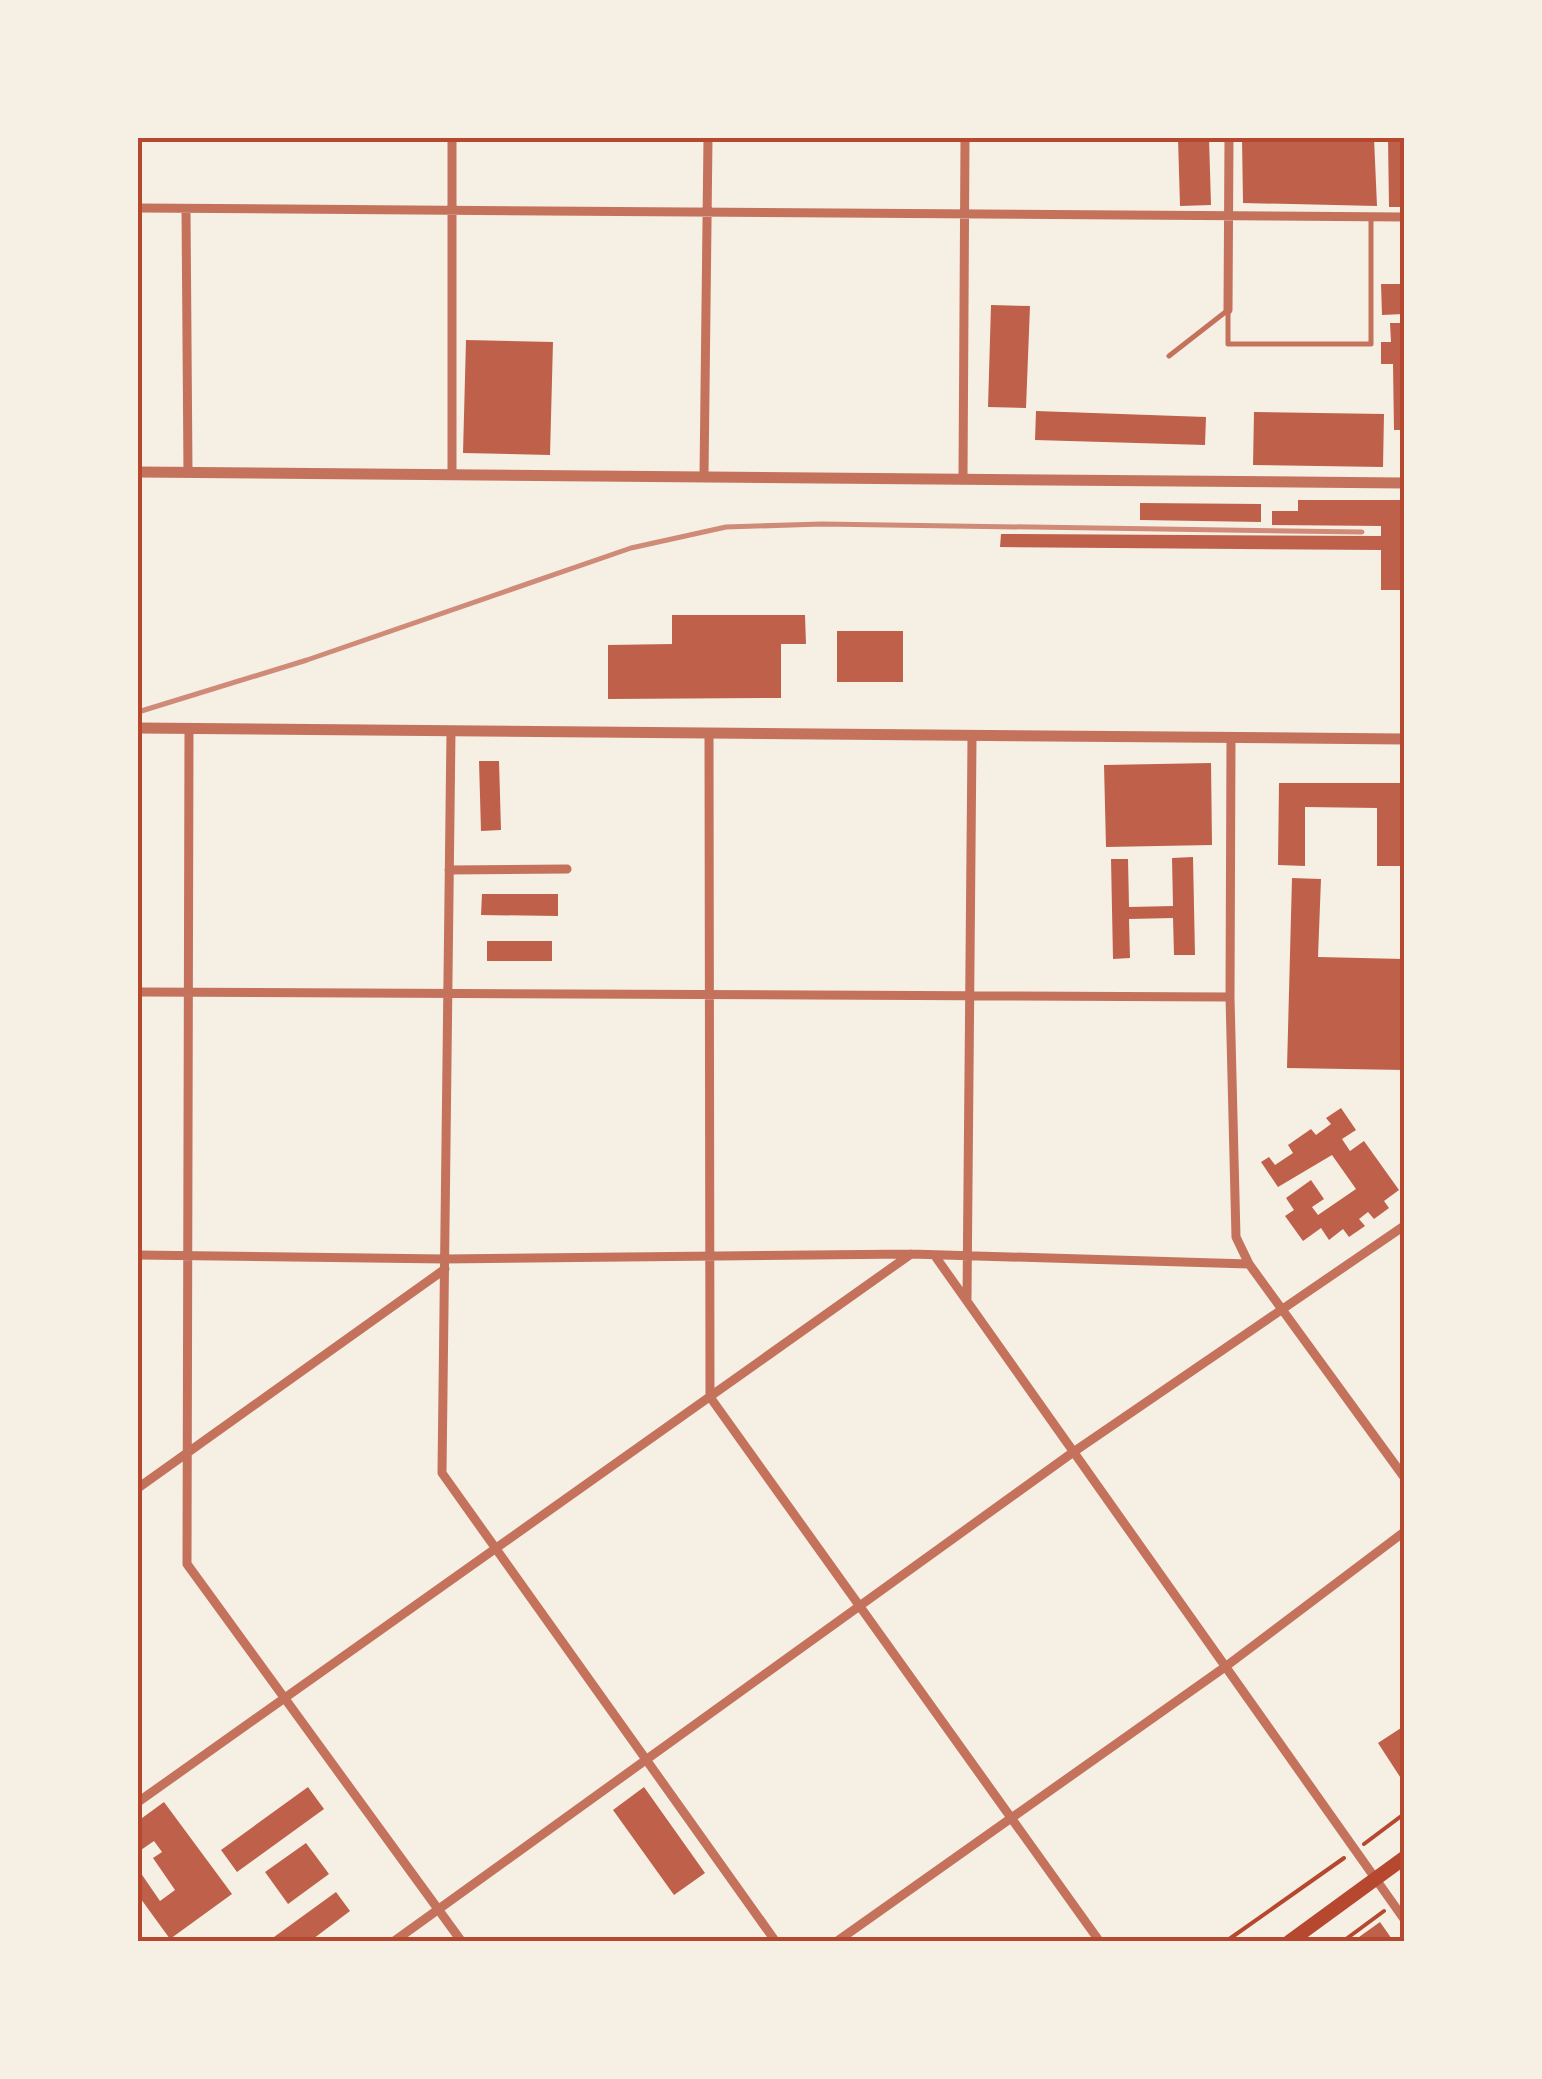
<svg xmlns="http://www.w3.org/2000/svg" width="1542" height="2079" font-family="Arial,sans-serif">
	<rect width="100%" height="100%" fill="#f6efe4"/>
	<path fill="#bf614a" d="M 1178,138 L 1209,138 L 1211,205 L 1180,206 Z
		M 1242,138 L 1374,138 L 1377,206 L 1243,203 Z
		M 1388,138 L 1404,138 L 1404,207 L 1389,207 Z
		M 1381,284 L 1404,284 L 1404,314 L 1382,315 Z
		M 991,305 L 1030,306 L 1026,408 L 988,407 Z
		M 1390,323 L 1404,323 L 1404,430 L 1394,430 L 1393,364 L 1381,364 L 1381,342 L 1391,342 Z
		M 466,340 L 553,342 L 550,455 L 463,453 Z
		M 1036,411 L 1206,417 L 1205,445 L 1035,440 Z
		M 1254,412 L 1384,414 L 1383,467 L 1253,465 Z
		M 1298,500 L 1404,500 L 1404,590 L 1381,590 L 1381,550 L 1000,547 L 1001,534 L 1381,536 L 1381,526 L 1272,525 L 1272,511 L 1298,511 Z
		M 1140,503 L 1261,504 L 1261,522 L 1140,520 Z
		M 672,615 L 805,615 L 806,644 L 781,644 L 781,698 L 608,699 L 608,645 L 672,644 Z
		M 837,631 L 903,631 L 903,682 L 837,682 Z
		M 479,761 L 499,761 L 501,830 L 481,831 Z
		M 1211,763 L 1212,845 L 1106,847 L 1104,765 Z
		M 1279,783 L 1404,783 L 1404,866 L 1377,866 L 1377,808 L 1305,807 L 1305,866 L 1278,865 Z
		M 1193,857 L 1195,955 L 1174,955 L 1173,918 L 1129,919 L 1130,958 L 1113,959 L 1111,859 L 1128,859 L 1129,907 L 1173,906 L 1172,858 Z
		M 1292,878 L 1321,879 L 1318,957 L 1404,959 L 1404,1070 L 1287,1068 Z
		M 482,894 L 558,894 L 558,916 L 481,915 Z
		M 487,941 L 552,941 L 552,961 L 487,961 Z
		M 1341,1108 L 1356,1130 L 1342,1139 L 1350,1151 L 1364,1141 L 1399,1190 L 1384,1201 L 1389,1208 L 1374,1219 L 1368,1212 L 1359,1219 L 1365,1226 L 1349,1237 L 1343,1229 L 1329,1240 L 1321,1228 L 1303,1241 L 1285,1216 L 1294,1210 L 1286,1198 L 1311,1180 L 1324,1199 L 1312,1207 L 1318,1215 L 1356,1189 L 1332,1155 L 1278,1187 L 1261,1162 L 1269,1157 L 1275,1165 L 1293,1153 L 1288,1145 L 1311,1129 L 1316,1135 L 1331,1124 L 1326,1118 Z
		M 1404,1726 L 1404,1783 L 1378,1743 Z
		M 308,1787 L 324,1809 L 237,1872 L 221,1850 Z
		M 644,1787 L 705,1873 L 674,1895 L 613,1810 Z
		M 164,1802 L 232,1894 L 170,1939 L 138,1895 L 138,1869 L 160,1901 L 175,1890 L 153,1858 L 162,1852 L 154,1841 L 138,1852 L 138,1821 Z
		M 306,1843 L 329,1874 L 288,1904 L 265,1872 Z
		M 336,1892 L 350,1911 L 309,1942 L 278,1942 L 274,1937 Z
		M 1380,1922 L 1394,1942 L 1352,1942 Z"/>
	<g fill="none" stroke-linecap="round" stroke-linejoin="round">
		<path stroke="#b5482f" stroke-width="4" d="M 1364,1844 L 1404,1814
			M 1225,1942 L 1344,1858
			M 1342,1942 L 1384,1911"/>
		<path stroke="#c5725c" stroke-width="5" d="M 1228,310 L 1228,344 L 1371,344 L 1371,219
			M 1169,356 L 1228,310"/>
		<path stroke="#c5725c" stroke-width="9" d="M 138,208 L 1404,217
			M 186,209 L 188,473
			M 1228,310 L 1229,138
			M 452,475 L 452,138
			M 704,477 L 708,138
			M 963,479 L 965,138
			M 189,728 L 187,1564 L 462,1942
			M 451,731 L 442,1473 L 776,1942
			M 709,733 L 710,1397 L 1100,1942
			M 1231,737 L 1230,997 L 1236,1237 L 1249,1264 L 1404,1477
			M 449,870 L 567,869
			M 138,992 L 1230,997
			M 138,1255 L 445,1259 L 911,1254 L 1249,1264
			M 935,1256 L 1404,1919
			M 967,1298 L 972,738
			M 138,1488 L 445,1269
			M 138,1802 L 911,1254
			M 393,1942 L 1072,1453 L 1404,1226
			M 836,1942 L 1225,1667 L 1404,1532"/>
		<path stroke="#c5725c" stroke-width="11" d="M 138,472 L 1404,483
			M 138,728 L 1404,739"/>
		<path stroke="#b5482f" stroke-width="14" d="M 1289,1942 L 1404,1858"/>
		<path stroke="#cf8b77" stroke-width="5" d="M 138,712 L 307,660 L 631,548 L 726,527 L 822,524 L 1362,532"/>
	</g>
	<rect width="1542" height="2079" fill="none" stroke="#f6efe4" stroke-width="280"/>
	<rect x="140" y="140" width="1262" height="1799" fill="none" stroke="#b5482f" stroke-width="4"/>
</svg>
